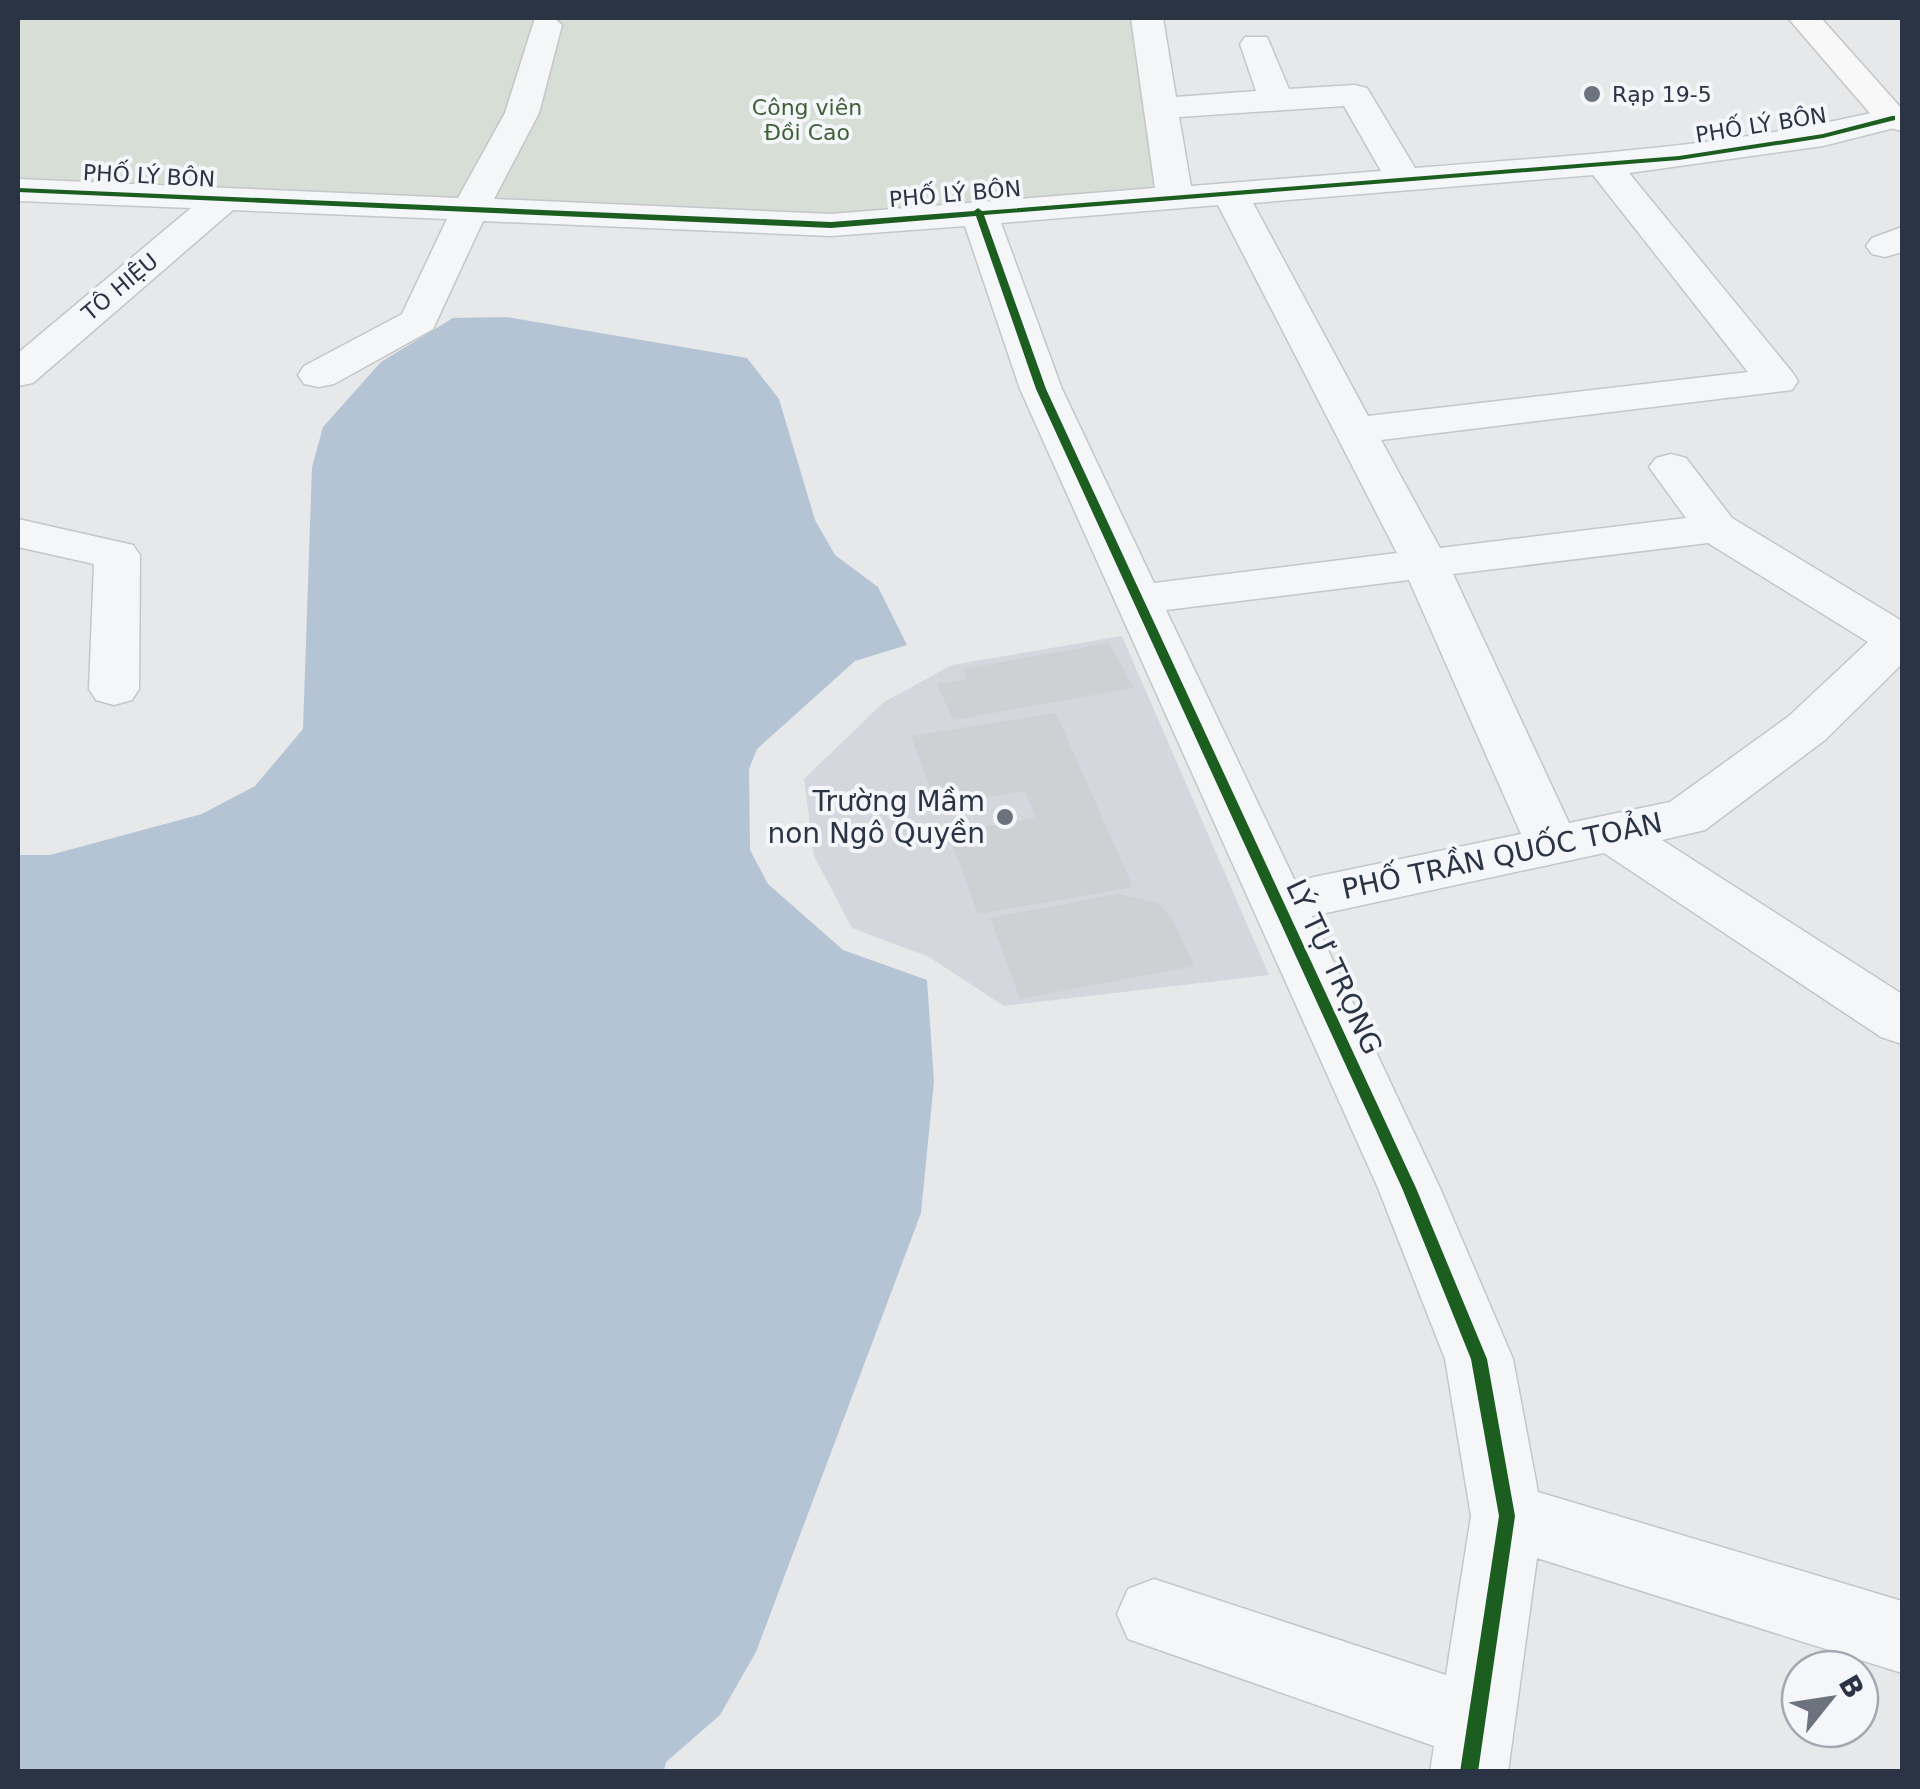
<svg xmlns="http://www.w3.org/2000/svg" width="1920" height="1789" font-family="'DejaVu Sans',sans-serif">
	<rect width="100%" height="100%" fill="#e6e8ea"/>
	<path fill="#d4d7dd" d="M 1122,636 L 1269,975 L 1004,1006 L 929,957 L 852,928 L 814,856 L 804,779 L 884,702 L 952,665 Z"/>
	<path fill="#d6ded6" d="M 18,18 L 1146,18 L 1174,196 L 831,225 L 18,189 Z"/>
	<path fill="#b4c4d5" d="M 506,317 L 747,358 L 779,399 L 815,520 L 835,555 L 878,587 L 907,645 L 855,661 L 757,749 L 749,769 L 750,850 L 768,884 L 843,950 L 927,980 L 934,1081 L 921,1213 L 756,1652 L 720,1715 L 666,1762 L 664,1771 L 18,1771 L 18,855 L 50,855 L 202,814 L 255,786 L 303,729 L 312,467 L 323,427 L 381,362 L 453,318 Z"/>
	<path fill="#ced0d3" d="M 1109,643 L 1134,688 L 953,720 L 937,684 L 967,679 L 963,669 Z
		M 1056,713 L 1133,887 L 978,914 L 948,833 L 1036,818 L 1025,791 L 937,806 L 911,736 Z
		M 1118,894 L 1158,903 L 1173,920 L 1194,966 L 1020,999 L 990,918 Z"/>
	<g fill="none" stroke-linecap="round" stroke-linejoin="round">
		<defs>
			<path id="street" d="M 535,18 L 554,18 L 562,25 L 539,113 L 494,199 L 831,214 L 1155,188 L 1131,18 L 1163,18 L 1176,97 L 1256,91 L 1240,44 L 1245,37 L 1267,37 L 1289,89 L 1355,85 L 1367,88 L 1415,168 C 1576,155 1735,147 1892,108 L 1902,110 L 1902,126 L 1823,146 L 1629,173 L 1792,372 L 1798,381 L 1792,390 L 1381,440 L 1440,548 L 1686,518 L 1649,467 L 1656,458 L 1671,454 L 1686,458 L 1732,518 L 1902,621 L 1902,664 L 1825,740 L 1705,830 L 1662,840 L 1902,994 L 1902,1044 L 1881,1037 L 1604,853 L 1312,916 L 1440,1188 L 1513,1359 L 1538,1492 L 1902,1601 L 1902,1673 L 1537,1558 L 1508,1772 L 1430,1772 L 1434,1746 L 1128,1639 L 1117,1614 L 1128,1589 L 1154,1579 L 1446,1675 L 1471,1516 L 1445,1359 L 1378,1188 L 1020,389 L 965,226 L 831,236 L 483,221 L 433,329 L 334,384 L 319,387 L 304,384 L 298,375 L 304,366 L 402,314 L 447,219 L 233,210 L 33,383 L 18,386 L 18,353 L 191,208 L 18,201 L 18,179 L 458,198 L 505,113 ZM 1344,106 L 1381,171 L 1191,186 L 1179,117 ZM 1593,175 L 1748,372 L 1368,416 L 1253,203 ZM 1218,205 L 1397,553 L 1154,583 L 1062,389 L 1001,223 ZM 1708,543 L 1868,642 L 1789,716 L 1670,802 L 1569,823 L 1453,574 ZM 1409,580 L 1521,834 L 1295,881 L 1166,610 Z
				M 1902,227 L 1902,252 L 1885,257 L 1872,254 L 1866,246 L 1872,238 Z
				M 18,519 L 133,545 L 140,555 L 139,689 L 132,700 L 114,705 L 96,700 L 89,689 L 94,564 L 18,547 Z"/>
			<path id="secondary" d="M 1788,18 L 1821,18 L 1902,109 L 1902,131 L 1880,125 Z"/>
		</defs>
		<use href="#street" stroke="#c4c6c8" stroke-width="3"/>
		<use href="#secondary" stroke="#c4c6c8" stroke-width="3"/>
		<use href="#street" fill="#f5f6f7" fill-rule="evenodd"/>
		<use href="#secondary" fill="#f8f8f8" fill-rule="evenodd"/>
		<defs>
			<path id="cycleway" d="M 1892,116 L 1895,116 L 1895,120 L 1823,138 L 1679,160 L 984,215 L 1046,389 L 1416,1188 L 1487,1359 L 1515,1516 L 1478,1772 L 1460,1772 L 1499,1516 L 1471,1359 L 1402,1188 L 1036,389 L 976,216 L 831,228 L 18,192 L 18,188 L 831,222 L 974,211 L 978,208 L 982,211 L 1679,156 L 1823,134 Z"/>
		</defs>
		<use href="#cycleway" stroke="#f4f6f9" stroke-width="7"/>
		<use href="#cycleway" fill="#1b5e20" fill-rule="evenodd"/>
	</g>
	<g fill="#6c737f" stroke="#f4f6f9" stroke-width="4">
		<circle cx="1592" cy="94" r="10"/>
		<circle cx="1005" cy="817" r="10"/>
	</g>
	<g text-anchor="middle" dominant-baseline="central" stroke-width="8" stroke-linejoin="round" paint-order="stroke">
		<g font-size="22" fill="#2b3445" stroke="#f4f6f9" text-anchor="start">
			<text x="1612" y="94">Rạp 19-5</text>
		</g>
		<g font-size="22" fill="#3f6138" stroke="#f4f6f9">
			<text x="807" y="107">Công viên<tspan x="807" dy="25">Đồi Cao</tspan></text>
		</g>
		<g font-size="22" fill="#2b3445" stroke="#f4f6f9">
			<text transform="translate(1761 125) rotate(-9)">PHỐ LÝ BÔN</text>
			<text transform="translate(149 176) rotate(3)">PHỐ LÝ BÔN</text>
			<text transform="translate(955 194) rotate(-5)">PHỐ LÝ BÔN</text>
			<text transform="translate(120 287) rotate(-40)">TÔ HIỆU</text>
		</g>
		<g font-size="28" fill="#2b3445" stroke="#f4f6f9" text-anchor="end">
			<text x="985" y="801">Trường Mầm<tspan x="985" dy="32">non Ngô Quyền</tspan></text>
		</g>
		<g font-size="28" fill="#2b3445" stroke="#f4f6f9">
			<text transform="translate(1502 856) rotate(-12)">PHỐ TRẦN QUỐC TOẢN</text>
			<text transform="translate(1334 967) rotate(65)">LÝ TỰ TRỌNG</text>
		</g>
	</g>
	<rect width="1920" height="1789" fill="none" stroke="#2b3445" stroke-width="40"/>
	<g transform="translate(1830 1699) rotate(60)"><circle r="48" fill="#f4f6f9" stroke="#a4a8b1" stroke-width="2.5"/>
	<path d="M0-8L18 38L0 25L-18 38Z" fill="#6c737f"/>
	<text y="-15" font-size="28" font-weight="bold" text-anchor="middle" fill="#2b3445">B</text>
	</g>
</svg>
